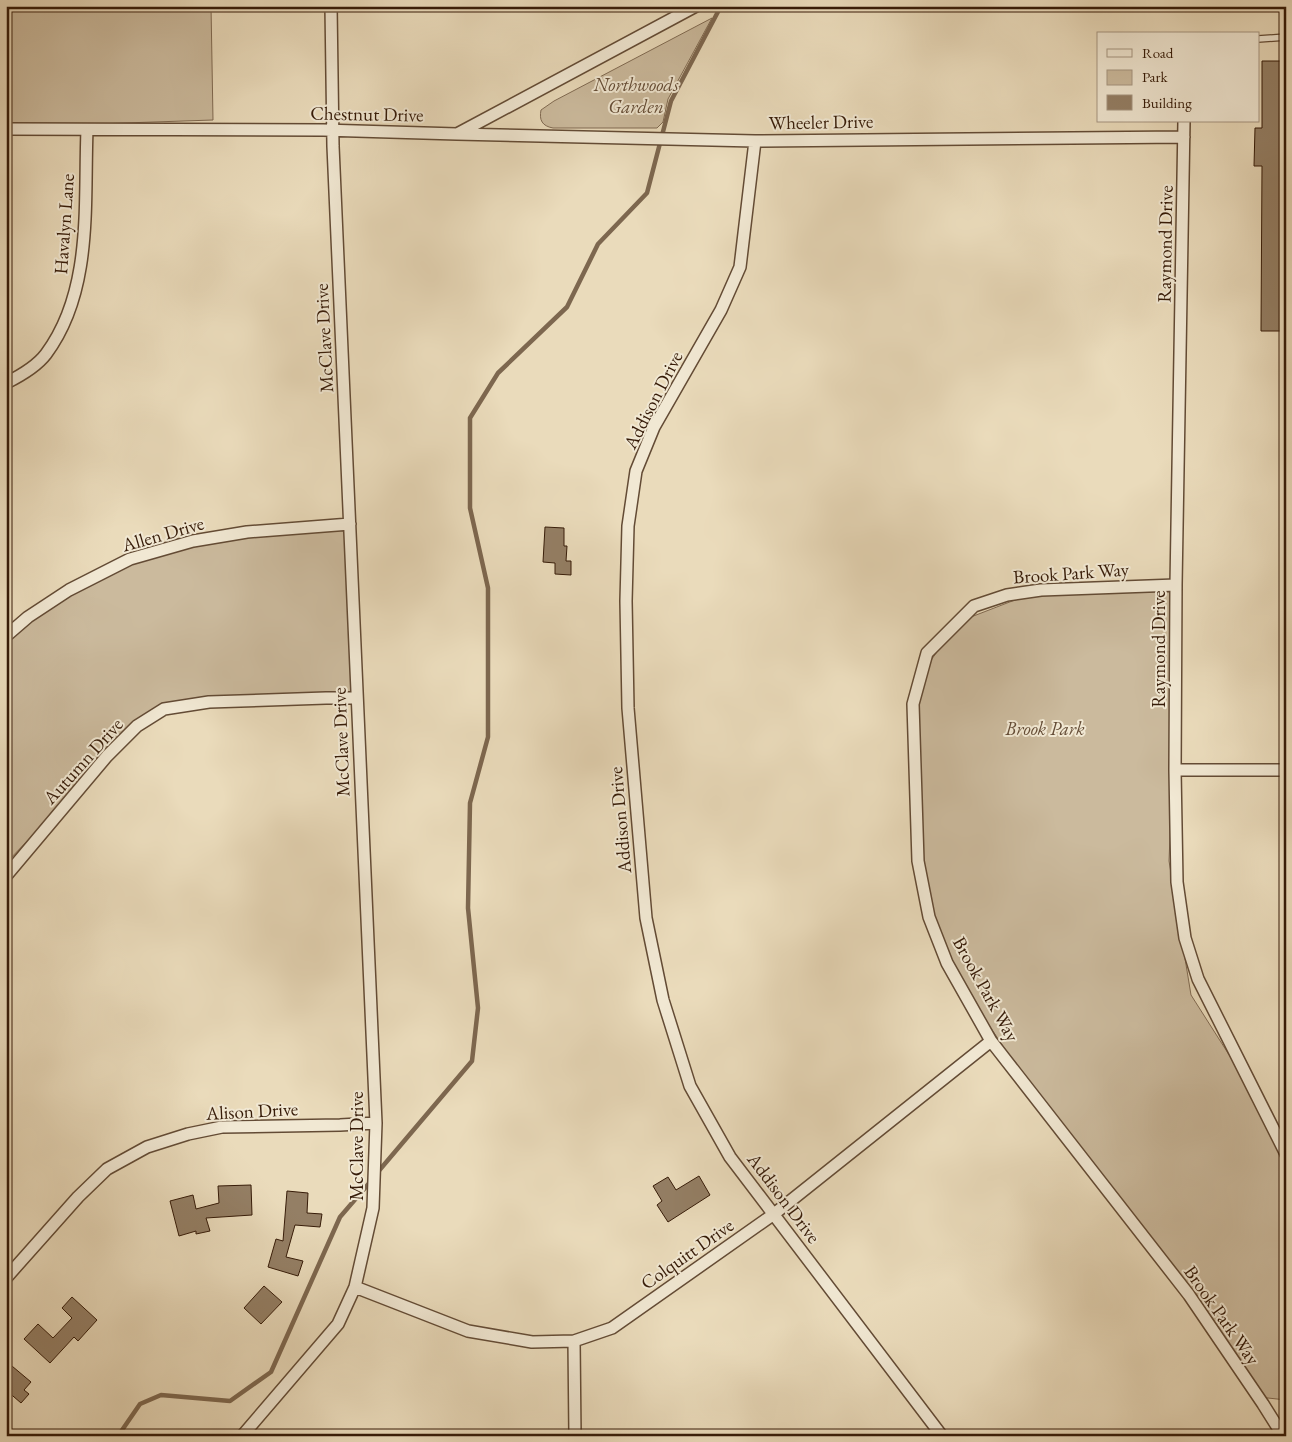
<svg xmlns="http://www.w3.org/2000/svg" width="1292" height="1442" font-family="'EB Garamond',serif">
	<rect width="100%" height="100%" fill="#eadbbb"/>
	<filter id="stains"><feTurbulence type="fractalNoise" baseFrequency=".004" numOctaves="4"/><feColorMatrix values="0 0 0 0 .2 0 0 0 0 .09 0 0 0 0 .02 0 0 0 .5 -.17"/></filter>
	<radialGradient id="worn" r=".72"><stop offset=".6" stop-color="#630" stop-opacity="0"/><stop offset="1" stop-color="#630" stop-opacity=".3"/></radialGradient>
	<path fill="#cbba9d" stroke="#806a52" d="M 6,6 L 211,6 L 213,120 L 6,127 Z
		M 712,18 L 668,99 L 663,122 L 657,128 L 553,128 C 542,126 539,120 541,110 L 554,101 Z
		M 352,521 L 356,694 L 197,702 L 140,724 L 6,863 L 6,634 L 119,565 L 207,538 Z
		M 1180,587 L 1169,861 L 1191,995 L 1247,1083 L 1286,1169 L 1286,1400 L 1259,1397 L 1043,1105 L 942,956 L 917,861 L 915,683 L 958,622 L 1033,593 Z"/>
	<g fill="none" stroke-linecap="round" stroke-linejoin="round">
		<path stroke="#7d674f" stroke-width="4.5" d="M 377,1173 L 472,1061 L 478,1008 L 468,908 L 470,803 L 488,737 L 488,588 L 470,508 L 470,418 L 498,373 L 567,307 L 598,244 L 647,193 L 671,101 L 721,6
			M 118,1436 L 140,1404 L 161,1395 L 230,1401 L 271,1372 L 340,1217 L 371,1181"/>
	</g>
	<path fill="#947f65" stroke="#361b08" d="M 1262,61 L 1286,61 L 1286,331 L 1261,331 L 1262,166 L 1254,166 L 1255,128 L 1262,128 Z
		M 545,527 L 564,528 L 564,546 L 567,546 L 566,561 L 571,561 L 571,575 L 555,574 L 555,563 L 543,562 Z
		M 699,1176 L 710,1195 L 668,1222 L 657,1205 L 662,1201 L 653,1186 L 668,1177 L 676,1190 Z
		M 251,1185 L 252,1215 L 206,1218 L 210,1231 L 196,1234 L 196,1231 L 179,1236 L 170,1201 L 193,1195 L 196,1209 L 219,1203 L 218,1186 Z
		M 287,1191 L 308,1193 L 307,1213 L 322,1214 L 320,1227 L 295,1225 L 286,1257 L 303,1261 L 298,1276 L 268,1267 L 276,1239 L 283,1241 Z
		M 264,1286 L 282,1302 L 261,1324 L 244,1308 Z
		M 72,1297 L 97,1320 L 78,1341 L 74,1337 L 50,1363 L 24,1339 L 38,1324 L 53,1338 L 72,1318 L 62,1308 Z
		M 6,1361 L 31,1382 L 24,1390 L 29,1394 L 21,1403 L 6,1390 Z"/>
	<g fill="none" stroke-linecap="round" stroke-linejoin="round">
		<defs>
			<path id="lane" d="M 1258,39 L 1286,37"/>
			<path id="street" d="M 1184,121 L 1176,585 L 1175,770 L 1177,882 L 1185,938 L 1198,979 L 1286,1154
				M 6,129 L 323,130 L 457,134 L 696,6
				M 457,134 L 755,141 L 1184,137
				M 755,141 L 740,267 L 721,310 L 654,427 L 636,471 L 628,526 L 626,601 L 628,708 L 646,918 L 663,1000 L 690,1086 L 730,1157 L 942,1436
				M 6,383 C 20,376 37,366 46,354 C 93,291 84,204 87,130
				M 1176,585 L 1041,590 L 1007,595 L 974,606 L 927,653 L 913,704 L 918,861 L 929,917 L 947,963 L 991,1041 L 1189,1295 L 1263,1404 L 1283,1436
				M 6,636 L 28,617 L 69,590 L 130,559 L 193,541 L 247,532 L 350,524
				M 1175,770 L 1286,770
				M 6,876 L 107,756 L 137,726 L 164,709 L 209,702 L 326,698 L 356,698
				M 6,1278 L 78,1197 L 107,1169 L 147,1147 L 188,1134 L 222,1127 L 340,1125 L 376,1123
				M 355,1287 L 468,1331 L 532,1342 L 574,1341 L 612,1328 L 774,1214 L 991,1041
				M 574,1341 L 575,1436
				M 242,1436 L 338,1324 L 355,1287 L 373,1208 L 376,1123 L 333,146 L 331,6"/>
		</defs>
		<use href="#lane" stroke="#634b35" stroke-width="8"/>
		<use href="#street" stroke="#634b35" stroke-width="14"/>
		<use href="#lane" stroke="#f1e8d3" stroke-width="5.5"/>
		<use href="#street" stroke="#f1e8d3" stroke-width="11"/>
	</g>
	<g text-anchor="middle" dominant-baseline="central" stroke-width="4" stroke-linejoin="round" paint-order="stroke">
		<g font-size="19" font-style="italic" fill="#634b35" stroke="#f1e8d3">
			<text x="636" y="84">Northwoods<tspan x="636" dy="22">Garden</tspan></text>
			<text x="1045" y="728">Brook Park</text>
		</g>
		<g font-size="19" fill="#361b08" stroke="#f1e8d3">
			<text transform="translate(367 114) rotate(1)">Chestnut Drive</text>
			<text transform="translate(821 122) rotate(-1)">Wheeler Drive</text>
			<text transform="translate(64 224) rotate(-86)">Havalyn Lane</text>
			<text transform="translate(1165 244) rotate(-89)">Raymond Drive</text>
			<text transform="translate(324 338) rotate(-93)">McClave Drive</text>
			<text transform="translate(653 400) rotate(-63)">Addison Drive</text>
			<text transform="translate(163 534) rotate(-16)">Allen Drive</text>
			<text transform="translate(1071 573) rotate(-4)">Brook Park Way</text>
			<text transform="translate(1158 649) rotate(-90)">Raymond Drive</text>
			<text transform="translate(341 742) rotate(-92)">McClave Drive</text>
			<text transform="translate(83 761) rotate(-48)">Autumn Drive</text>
			<text transform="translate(620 820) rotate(-95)">Addison Drive</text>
			<text transform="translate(986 989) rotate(61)">Brook Park Way</text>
			<text transform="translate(252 1111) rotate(-3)">Alison Drive</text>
			<text transform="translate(356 1146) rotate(-90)">McClave Drive</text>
			<text transform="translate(784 1198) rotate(53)">Addison Drive</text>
			<text transform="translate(687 1254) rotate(-35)">Colquitt Drive</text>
			<text transform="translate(1222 1315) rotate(55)">Brook Park Way</text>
		</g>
	</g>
	<rect width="1292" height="1442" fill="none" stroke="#eadbbb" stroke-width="25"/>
	<rect x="8" y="8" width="1277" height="1427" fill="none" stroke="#361b08" stroke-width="2.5"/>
	<rect x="12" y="12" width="1267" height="1417" fill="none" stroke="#361b08"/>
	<rect x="1097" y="32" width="162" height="90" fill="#f1e8d3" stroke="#a69682"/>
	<rect x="1107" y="49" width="25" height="8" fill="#f1e8d3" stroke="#a69682"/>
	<text x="1142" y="58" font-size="15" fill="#361b08">Road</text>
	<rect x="1107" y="70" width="25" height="15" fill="#cbba9d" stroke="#a69682"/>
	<text x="1142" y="82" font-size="15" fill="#361b08">Park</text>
	<rect x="1107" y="95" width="25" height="15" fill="#947f65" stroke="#a69682"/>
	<text x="1142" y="108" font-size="15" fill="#361b08">Building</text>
	<rect width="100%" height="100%" filter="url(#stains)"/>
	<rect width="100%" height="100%" fill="url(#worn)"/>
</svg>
